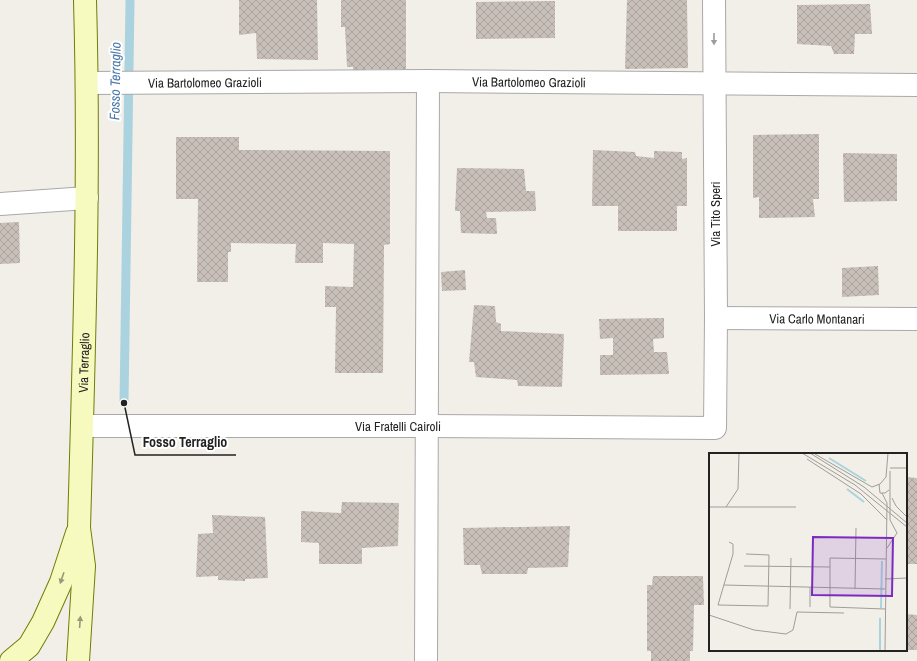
<svg xmlns="http://www.w3.org/2000/svg" width="917" height="661" font-family="'Archivo Narrow',sans-serif">
	<defs>
		<pattern id="building-cross-hatch" width="8" height="8" patternUnits="userSpaceOnUse"><rect width="8" height="8" fill="#c7bfb8"/><path d="M0 0l8 8M0 8l8-8" fill="none" stroke="#aba49e"/></pattern>
	</defs>
	<rect width="100%" height="100%" fill="#f2efe9"/>
	<g fill="none" stroke-linecap="round" stroke-linejoin="round">
		<path stroke="#aad3df" stroke-width="9" d="M 124,403 L 130,0"/>
	</g>
	<path fill="url(#building-cross-hatch)" d="M 239,0 L 317,0 L 318,60 L 257,59 L 256,33 L 239,35 Z
		M 341,0 L 406,0 L 406,69 L 366,69 L 366,73 L 353,71 L 353,67 L 347,67 L 345,27 L 341,27 Z
		M 627,0 L 687,0 L 688,68 L 625,69 Z
		M 555,1 L 555,38 L 476,39 L 476,2 Z
		M 870,4 L 872,34 L 855,34 L 854,54 L 834,54 L 831,46 L 797,44 L 797,5 Z
		M 819,134 L 819,199 L 813,199 L 815,217 L 759,218 L 759,197 L 753,198 L 753,135 Z
		M 176,137 L 239,137 L 239,150 L 390,151 L 390,244 L 384,245 L 383,373 L 335,373 L 336,307 L 325,307 L 325,286 L 353,287 L 354,244 L 323,243 L 323,263 L 295,263 L 296,244 L 231,243 L 231,252 L 228,252 L 228,282 L 197,282 L 198,199 L 176,199 Z
		M 593,150 L 635,152 L 636,156 L 654,158 L 654,151 L 682,152 L 682,159 L 687,158 L 687,206 L 677,206 L 677,231 L 618,231 L 618,206 L 592,206 Z
		M 843,153 L 897,154 L 897,201 L 844,202 Z
		M 457,168 L 524,169 L 526,191 L 535,191 L 536,211 L 486,212 L 487,218 L 496,218 L 497,234 L 461,233 L 460,211 L 455,211 Z
		M 19,222 L 20,263 L 0,264 L 0,223 Z
		M 878,266 L 879,295 L 842,297 L 842,268 Z
		M 465,270 L 466,290 L 442,291 L 441,272 Z
		M 474,305 L 495,306 L 496,322 L 501,324 L 501,331 L 564,334 L 562,387 L 518,386 L 517,380 L 476,377 L 474,362 L 469,362 Z
		M 662,318 L 664,318 L 664,338 L 653,339 L 654,352 L 667,352 L 669,374 L 600,375 L 600,355 L 613,355 L 613,338 L 600,339 L 599,319 Z
		M 906,477 L 917,478 L 917,564 L 906,564 Z
		M 342,502 L 399,503 L 398,546 L 362,548 L 362,564 L 319,564 L 319,543 L 301,542 L 301,511 L 341,513 Z
		M 212,515 L 265,517 L 268,578 L 245,579 L 245,581 L 218,580 L 218,576 L 196,577 L 198,534 L 213,533 Z
		M 570,526 L 568,567 L 528,568 L 527,574 L 482,574 L 480,565 L 464,565 L 463,528 Z
		M 653,576 L 703,576 L 704,605 L 694,605 L 693,651 L 690,651 L 690,661 L 651,661 L 651,651 L 647,651 L 647,585 L 652,585 Z
		M 906,614 L 917,615 L 917,650 L 906,650 Z"/>
	<g fill="none" stroke-linecap="round" stroke-linejoin="round">
		<defs>
			<g id="street">
				<path id="s1" d="M 87,83 L 428,81 L 917,85"/>
				<path d="M 0,204 L 87,198"/>
				<path id="s2" d="M 716,318 L 917,319"/>
				<path id="s3" d="M 82,426 L 427,426 L 715,428 L 716,318 L 714,0"/>
				<path d="M 426,661 L 428,81"/>
			</g>
			<g id="secondary">
				<path d="M 11,661 L 29,646 L 43,622 L 61,582 L 77,533"/>
				<path id="s4" d="M 78,661 L 84,566 L 79,528 C 84,352 90,176 85,0"/>
			</g>
		</defs>
		<use href="#street" stroke="#a9a9a9" stroke-width="24"/>
		<use href="#secondary" stroke="#707d05" stroke-width="24"/>
		<use href="#street" stroke="#fff" stroke-width="22"/>
		<use href="#secondary" stroke="#f7fabf" stroke-width="22"/>
	</g>
	<defs><path id="oneway-solid" d="M-6-.8H1V-3.2L6.5 0L1 3.2V.8H-6Z"/></defs>
	<use fill="#9c9c9c" href="#oneway-solid" transform="translate(714 39) rotate(90)"/>
	<g fill="#979978">
		<use href="#oneway-solid" transform="translate(62 578) rotate(109)"/>
		<use href="#oneway-solid" transform="translate(80 622) rotate(-86)"/>
	</g>
	<g text-anchor="middle" dominant-baseline="central" stroke-width="4" stroke-linejoin="round" paint-order="stroke">
		<g font-size="13" fill="#222" stroke="#fff">
			<text stroke="none"><textPath href="#s1" startOffset="118">Via Bartolomeo Grazioli</textPath></text>
			<text stroke="none"><textPath href="#s1" startOffset="442">Via Bartolomeo Grazioli</textPath></text>
			<text transform="translate(715 214) rotate(-90)">Via Tito Speri</text>
			<text stroke="none"><textPath href="#s2" startOffset="101">Via Carlo Montanari</textPath></text>
			<text stroke="none"><textPath href="#s4" startOffset="299">Via Terraglio</textPath></text>
			<text stroke="none"><textPath href="#s3" startOffset="316">Via Fratelli Cairoli</textPath></text>
		</g>
		<g font-size="14" font-style="italic" fill="#4a7aab" stroke="#fff">
			<text transform="translate(115 81) rotate(-89)">Fosso Terraglio</text>
		</g>
	</g>
	<g transform="translate(709 453)">
		<rect width="198" height="198" fill="#f2efe9"/>
		<path fill="none" stroke="#aad3df" stroke-width="2" d="M 120,5 L 157,28M 138,36 L 155,49M 172,155 L 173,108M 171,198 L 171,165"/>
		<path fill="none" stroke="#9f9d99" stroke-width="1" d="M 93,0 L 146,32 L 198,74M 101,0 L 155,34 L 198,70M 106,1 L 163,34 L 171,31 L 177,24 L 179,0M 98,6 L 152,41 L 178,67M 181,15 L 198,15M 170,31 L 171,40 L 176,40 L 180,37M 173,40 L 178,50 L 176,198M 183,45 L 187,53 L 198,64M 0,54 L 87,54M 17,54 L 29,36 L 30,0M 20,89 L 24,91 L 24,101 L 9,152 L 59,153 L 60,102 L 37,101M 178,95 L 188,80 L 181,67 L 181,18M 35,113 L 121,114M 176,126 L 198,125M 15,132 L 176,136M 146,136 L 147,75M 101,154 L 101,134M 81,156 L 82,105M 176,156 L 121,154 L 121,105 L 177,106M 0,162 L 45,177 L 77,181 L 84,177 L 88,159 L 135,160"/>
		<path fill="#7b2cbf" fill-opacity="0.15" stroke="#7b2cbf" stroke-width="2" d="M 104,84 L 184,85 L 183,143 L 103,142 Z"/>
		<rect width="198" height="198" fill="none" stroke="#222" stroke-width="2"/>
	</g>
	<path fill="none" stroke="#222" stroke-width="1.5" d="M124 403L135 455H236"/>
	<circle fill="#222" stroke="#fff" stroke-width="1.5" cx="124" cy="403" r="4"/>
	<g font-size="14" text-anchor="middle" font-weight="bold" fill="#222" stroke="#fff" stroke-width="4" stroke-linejoin="round" paint-order="stroke">
		<text x="185" y="447">Fosso Terraglio</text>
	</g>
</svg>
